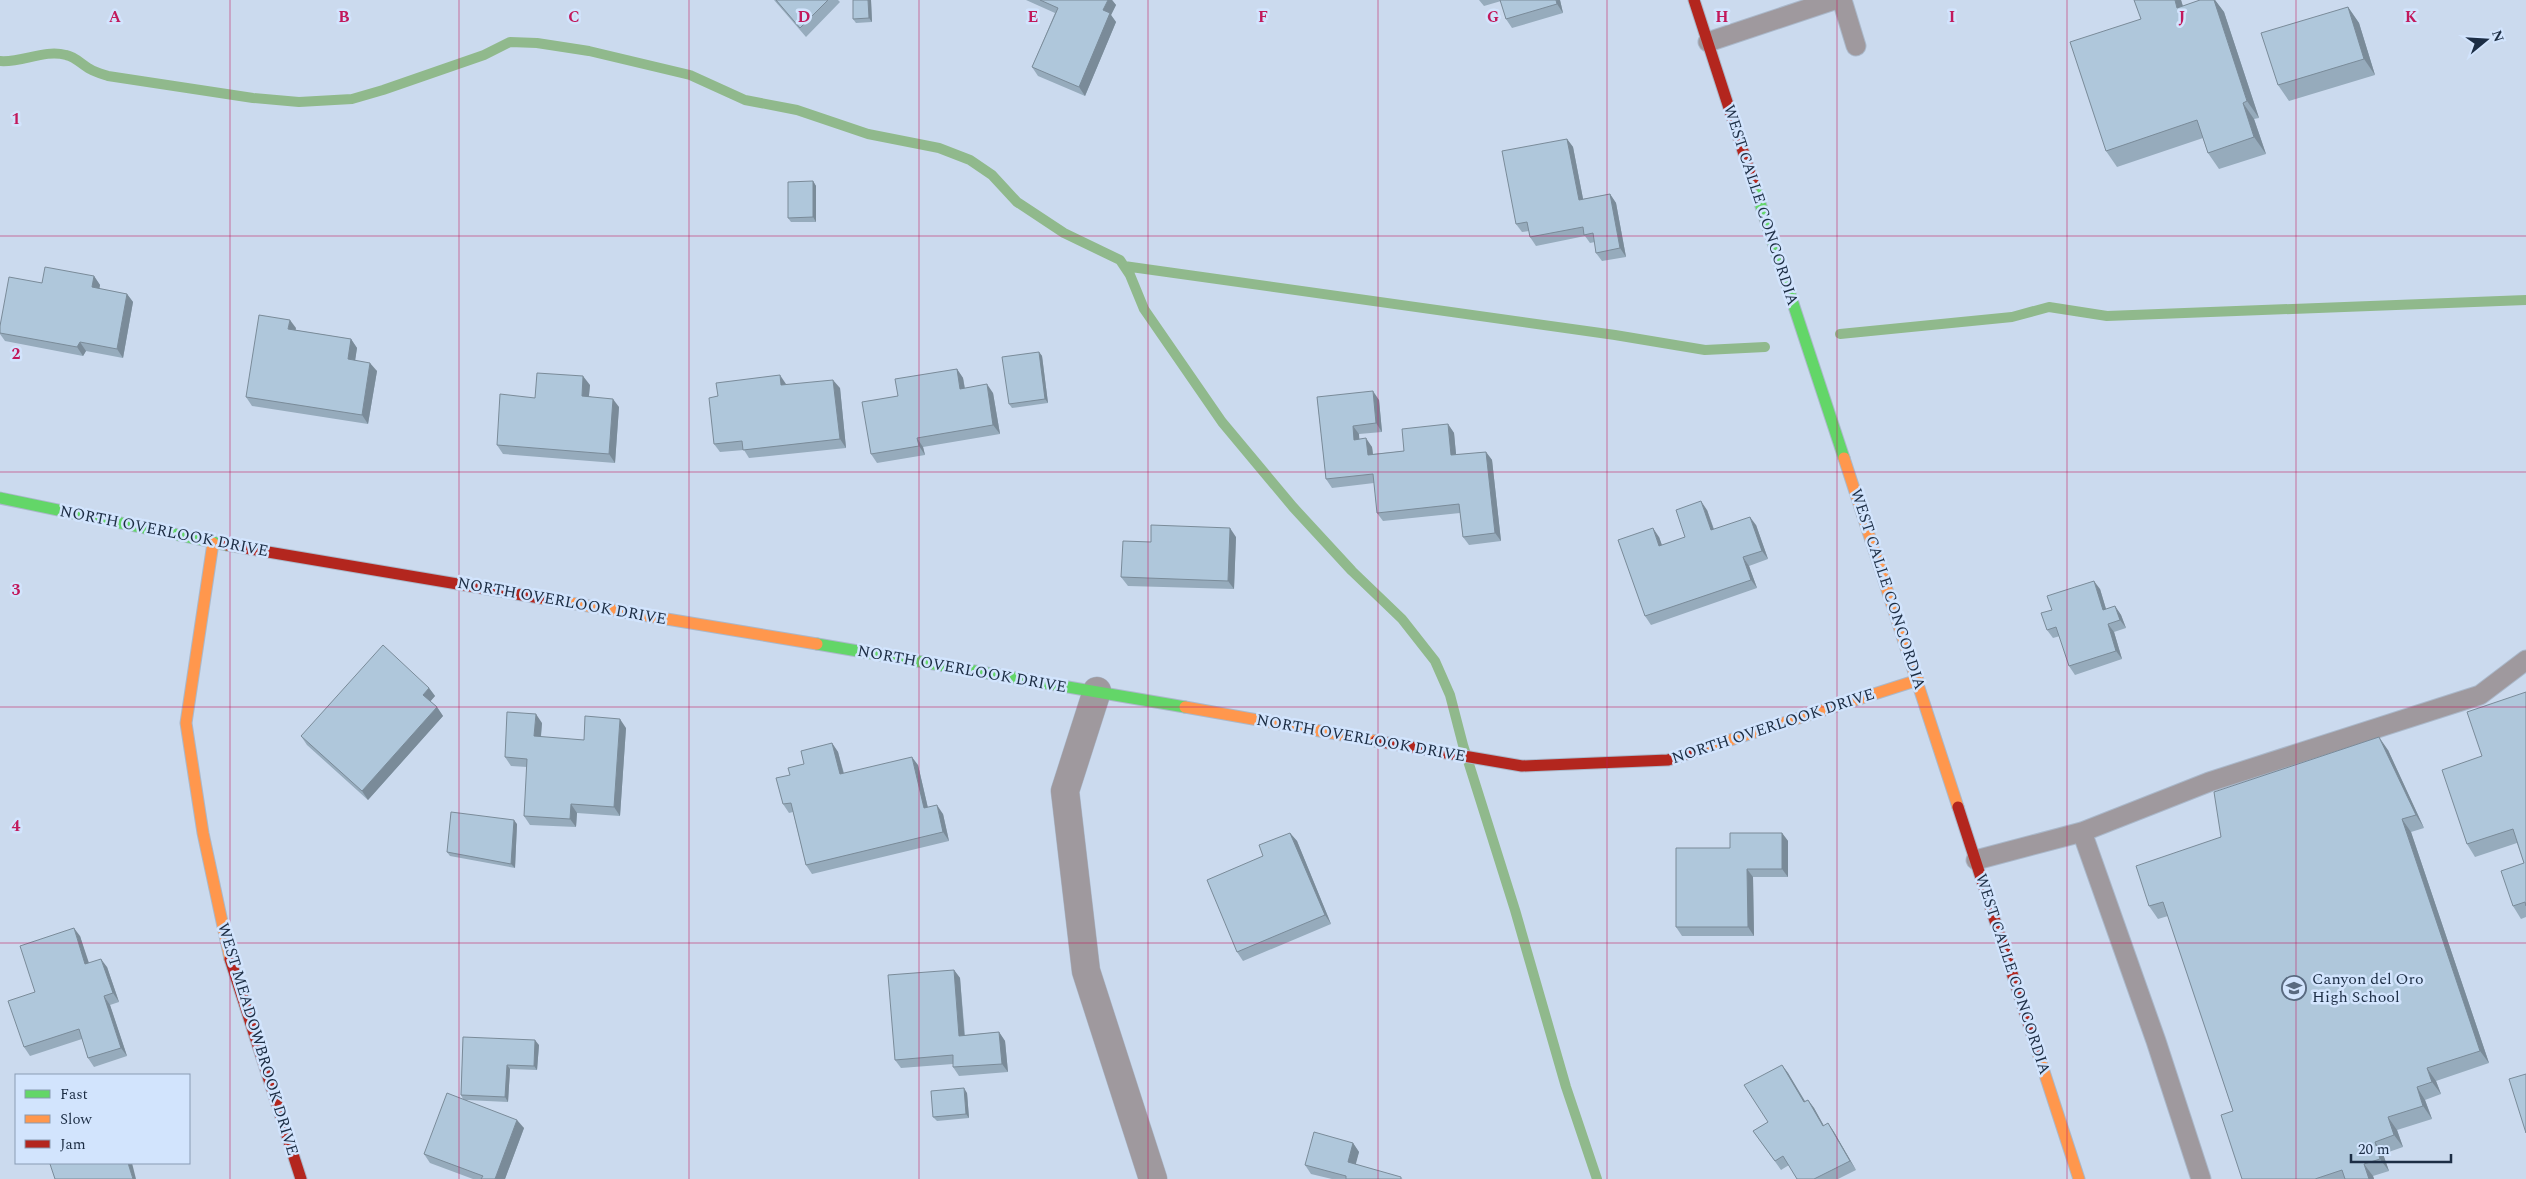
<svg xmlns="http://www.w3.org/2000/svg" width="2526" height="1179" font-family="Spectral,serif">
	<rect width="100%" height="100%" fill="#cbdaee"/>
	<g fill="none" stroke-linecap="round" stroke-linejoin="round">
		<path stroke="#90b98c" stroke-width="10" d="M 0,61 C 22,63 44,49 66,55 C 76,57 82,65 90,69 C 95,72 102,74 108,76 L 253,98 L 299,102 L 352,99 L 383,90 L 484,55 L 510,42 L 537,43 L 589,51 L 690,75 L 745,100 L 797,110 L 868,134 L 939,148 L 970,160 L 992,175 L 1017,202 L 1064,233 L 1120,260 L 1130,275 L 1144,309 L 1222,422 L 1293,507 L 1352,571 L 1402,619 L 1435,661 L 1450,695 L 1463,745 L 1515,910 L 1566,1087 L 1597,1179
			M 1124,266 L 1615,335 L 1705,350 L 1765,347
			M 1840,334 L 2012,317 L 2049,307 L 2107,316 L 2526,300"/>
		<defs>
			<path id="lane" d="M 1842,0 L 1856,46
				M 1708,42 L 1834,0
				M 2082,832 L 2156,1041 L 2201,1179
				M 1976,860 L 2082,832 L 2209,782 L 2480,695 L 2526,660"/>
			<path id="street" d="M 1097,691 L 1065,791 L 1086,971 L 1153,1179"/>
			<path id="fast" d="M 1754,185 L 1844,458
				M 0,498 L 227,545
				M 817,644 L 1185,707"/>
			<path id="slow" d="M 1844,458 L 1958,807
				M 213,543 L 186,723 L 203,833 L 230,959
				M 540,598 L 817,644
				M 1185,707 L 1376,741
				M 1702,749 L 1918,680
				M 2036,1047 L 2079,1179"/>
			<path id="jam" d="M 1694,0 L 1754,185
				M 227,545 L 540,598
				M 1376,741 L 1522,766 L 1668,760 L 1702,749
				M 1958,807 L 2036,1047
				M 230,959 L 301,1179"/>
		</defs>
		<use href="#lane" stroke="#aab8ca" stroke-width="21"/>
		<use href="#street" stroke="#aab8ca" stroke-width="29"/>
		<use href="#fast" stroke="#aab8ca" stroke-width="13"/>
		<use href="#slow" stroke="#aab8ca" stroke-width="13"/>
		<use href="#jam" stroke="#aab8ca" stroke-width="13"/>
		<use href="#lane" stroke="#9f999e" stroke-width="19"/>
		<use href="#street" stroke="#9f999e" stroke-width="28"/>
		<use href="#fast" stroke="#63d668" stroke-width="11"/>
		<use href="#slow" stroke="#ff974d" stroke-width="11"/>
		<use href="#jam" stroke="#b3261e" stroke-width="11"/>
	</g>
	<path fill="#96abbc" d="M 774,0 L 838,0 L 840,2 L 806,37 Z
		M 871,0 L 872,22 L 856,23 L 853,19 Z
		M 1026,0 L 1112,0 L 1116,5 L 1111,15 L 1116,22 L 1085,96 L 1038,76 L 1032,67 L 1055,13 Z
		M 1479,0 L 1560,0 L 1563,13 L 1512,28 L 1506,19 L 1501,1 L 1484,6 Z
		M 2134,0 L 2181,0 L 2183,6 L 2200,0 L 2215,0 L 2224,12 L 2259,118 L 2254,119 L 2266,154 L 2219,169 L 2208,153 L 2203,138 L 2117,167 L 2106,151 L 2141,19 Z
		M 2348,7 L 2359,23 L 2375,75 L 2289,101 L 2278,85 Z
		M 1567,139 L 1573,147 L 1583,199 L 1610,194 L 1616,203 L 1626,257 L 1602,261 L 1596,253 L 1595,242 L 1590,243 L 1585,236 L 1536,246 L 1530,237 L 1529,231 L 1522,232 L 1516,224 Z
		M 813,181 L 816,186 L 816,222 L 791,222 L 788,218 Z
		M 94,276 L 100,285 L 99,289 L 127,294 L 133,302 L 123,358 L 86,351 L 83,356 L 5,341 L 0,334 L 0,326 L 42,283 Z
		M 296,328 L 295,330 L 351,339 L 357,348 L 355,360 L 377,371 L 368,424 L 252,406 L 246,397 Z
		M 1039,352 L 1042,356 L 1048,403 L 1012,408 L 1009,404 Z
		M 957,369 L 963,378 L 965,388 L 993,393 L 1000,434 L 923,447 L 925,455 L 877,463 L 871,454 L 898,396 Z
		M 786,384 L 786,385 L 840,388 L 846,448 L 749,458 L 744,450 L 720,452 L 714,444 Z
		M 590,385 L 589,396 L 619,407 L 615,463 L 503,454 L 497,445 L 535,398 Z
		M 1317,397 L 1379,400 L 1382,432 L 1359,434 L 1359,439 L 1372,447 L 1373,454 L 1404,451 L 1448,424 L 1454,433 L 1456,455 L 1486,452 L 1492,460 L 1501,541 L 1469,545 L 1463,537 L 1460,513 L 1383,521 L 1377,513 L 1374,483 L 1332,488 L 1326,479 Z
		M 1707,510 L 1714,529 L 1756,525 L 1768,559 L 1749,566 L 1757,588 L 1651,625 L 1645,616 L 1659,537 L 1662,545 L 1685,537 Z
		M 1236,537 L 1234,589 L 1128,586 L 1121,577 L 1151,542 Z
		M 2100,589 L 2106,609 L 2115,606 L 2121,615 L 2126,628 L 2114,632 L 2122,659 L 2075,675 L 2069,666 L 2060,636 L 2053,638 L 2047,630 L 2052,610 Z
		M 429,688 L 435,696 L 430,701 L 437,707 L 443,716 L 368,800 L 307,745 L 301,736 Z
		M 2526,692 L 2526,917 L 2521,919 L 2513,906 L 2524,863 L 2517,843 L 2475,857 L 2467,844 L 2482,756 Z
		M 542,723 L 541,737 L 584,740 L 626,728 L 620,816 L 577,813 L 576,827 L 530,825 L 524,816 L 527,767 L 511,766 L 505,757 Z
		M 832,743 L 838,752 L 844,773 L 918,765 L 928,808 L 943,814 L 949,841 L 812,874 L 806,865 L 793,812 L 789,813 L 783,804 L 790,775 Z
		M 2388,750 L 2424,828 L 2411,832 L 2489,1063 L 2436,1081 L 2441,1094 L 2425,1100 L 2432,1119 L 2397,1130 L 2403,1147 L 2383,1154 L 2389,1171 L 2373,1176 L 2374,1179 L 2242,1179 L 2233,1111 L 2168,916 L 2158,919 L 2149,906 L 2221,837 Z
		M 517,824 L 515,868 L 450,856 L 447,852 Z
		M 1290,833 L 1297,841 L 1331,924 L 1243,961 L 1237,952 L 1263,856 Z
		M 1782,833 L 1788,841 L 1788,877 L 1753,877 L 1754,936 L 1682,936 L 1676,927 Z
		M 80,936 L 88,963 L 107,967 L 119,1002 L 110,1005 L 127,1056 L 94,1067 L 88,1058 L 82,1039 L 30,1056 L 24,1047 L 35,992 Z
		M 954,970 L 960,978 L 965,1035 L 999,1032 L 1005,1041 L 1008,1072 L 959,1076 L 953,1067 L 953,1064 L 901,1068 L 895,1060 Z
		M 463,1037 L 539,1045 L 537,1070 L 510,1069 L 508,1102 L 466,1100 L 524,1128 L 505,1179 L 473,1179 L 430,1163 L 424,1154 L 463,1099 L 461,1095 Z
		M 1782,1065 L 1788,1073 L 1805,1101 L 1808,1100 L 1814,1108 L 1824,1126 L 1828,1123 L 1834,1132 L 1856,1170 L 1838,1179 L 1797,1179 L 1789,1165 L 1781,1170 L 1753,1131 L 1768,1122 Z
		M 967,1093 L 969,1118 L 937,1121 L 933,1117 Z
		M 1353,1143 L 1359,1152 L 1355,1164 L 1403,1179 L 1332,1179 L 1311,1174 L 1305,1165 Z"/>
	<path fill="#7a8b99" d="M 868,0 L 871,0 L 872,22 L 869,18 Z
		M 1108,0 L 1112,0 L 1116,5 L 1111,15 L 1116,22 L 1085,96 L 1079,87 L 1103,10 Z
		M 1556,0 L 1560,0 L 1563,13 L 1557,4 Z
		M 2175,0 L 2181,0 L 2188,24 L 2177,8 Z
		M 2214,0 L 2215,0 L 2224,12 L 2259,118 L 2247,101 Z
		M 2348,7 L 2359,23 L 2375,75 L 2364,59 Z
		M 2243,103 L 2254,119 L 2266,154 L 2254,137 Z
		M 1567,139 L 1573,147 L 1585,209 L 1579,200 Z
		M 813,181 L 816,186 L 816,222 L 813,217 Z
		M 1610,194 L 1616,203 L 1626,257 L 1620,248 Z
		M 94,276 L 100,285 L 98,296 L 92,287 Z
		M 127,294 L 133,302 L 123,358 L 117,349 Z
		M 290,320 L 296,328 L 294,338 L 288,329 Z
		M 351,339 L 357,348 L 354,368 L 348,359 Z
		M 80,342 L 86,351 L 83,356 L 77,347 Z
		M 1039,352 L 1042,356 L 1048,403 L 1045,399 Z
		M 370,363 L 377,371 L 368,424 L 362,415 Z
		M 957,369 L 963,378 L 966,397 L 960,389 Z
		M 780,375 L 786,384 L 787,394 L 781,385 Z
		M 583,376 L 590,385 L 588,404 L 582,396 Z
		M 833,380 L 840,388 L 846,448 L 840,439 Z
		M 987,384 L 993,393 L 1000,434 L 993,425 Z
		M 1373,391 L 1379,400 L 1382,432 L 1376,423 Z
		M 613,399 L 619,407 L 615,463 L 609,454 Z
		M 1448,424 L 1454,433 L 1457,464 L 1451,455 Z
		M 1353,426 L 1359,434 L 1360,448 L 1354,440 Z
		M 917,438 L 923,447 L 925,455 L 919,446 Z
		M 1366,438 L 1372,447 L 1374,463 L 1368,455 Z
		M 1486,452 L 1492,460 L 1501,541 L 1495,533 Z
		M 1701,501 L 1707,510 L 1717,539 L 1711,530 Z
		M 1750,517 L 1756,525 L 1768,559 L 1762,551 Z
		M 1230,528 L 1236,537 L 1234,589 L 1228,581 Z
		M 1653,528 L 1659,537 L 1665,554 L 1659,546 Z
		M 1743,557 L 1749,566 L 1757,588 L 1751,580 Z
		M 2094,581 L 2100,589 L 2109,619 L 2103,610 Z
		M 2115,606 L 2121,615 L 2126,628 L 2120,620 Z
		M 2108,624 L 2114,632 L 2122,659 L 2116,651 Z
		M 429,688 L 435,696 L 429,703 L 423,695 Z
		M 437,707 L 443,716 L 368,800 L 362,791 Z
		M 536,714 L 542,723 L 540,745 L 534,736 Z
		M 620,719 L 626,728 L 620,816 L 614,807 Z
		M 2379,737 L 2388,750 L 2424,828 L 2416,815 Z
		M 832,743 L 838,752 L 846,783 L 840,774 Z
		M 912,757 L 918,765 L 930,817 L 924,808 Z
		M 571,804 L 577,813 L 576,827 L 570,819 Z
		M 937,805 L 943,814 L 949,841 L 943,832 Z
		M 2402,819 L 2411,832 L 2489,1063 L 2480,1051 Z
		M 514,820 L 517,824 L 515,868 L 511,864 Z
		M 1290,833 L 1297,841 L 1331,924 L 1325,915 Z
		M 1782,833 L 1788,841 L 1788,877 L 1782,869 Z
		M 1747,869 L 1753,877 L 1754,936 L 1748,927 Z
		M 74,928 L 80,936 L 92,972 L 85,964 Z
		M 101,959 L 107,967 L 119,1002 L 113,993 Z
		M 954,970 L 960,978 L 965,1044 L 959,1036 Z
		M 104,996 L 110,1005 L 127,1056 L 121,1048 Z
		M 999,1032 L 1005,1041 L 1008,1072 L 1002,1064 Z
		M 535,1040 L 539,1045 L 537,1070 L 534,1066 Z
		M 507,1065 L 510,1069 L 508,1102 L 505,1097 Z
		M 1782,1065 L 1788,1073 L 1810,1110 L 1804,1102 Z
		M 2427,1068 L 2436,1081 L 2441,1094 L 2432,1082 Z
		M 2417,1087 L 2425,1100 L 2432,1119 L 2423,1106 Z
		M 964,1088 L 967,1093 L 969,1118 L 966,1114 Z
		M 1808,1100 L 1814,1108 L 1829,1135 L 1823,1126 Z
		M 2388,1117 L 2397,1130 L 2403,1147 L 2394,1135 Z
		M 517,1120 L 524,1128 L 505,1179 L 495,1179 Z
		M 1828,1123 L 1834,1132 L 1856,1170 L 1850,1161 Z
		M 2375,1142 L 2383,1154 L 2389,1171 L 2380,1159 Z
		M 1353,1143 L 1359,1152 L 1354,1171 L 1348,1162 Z
		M 128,1163 L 132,1163 L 136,1179 L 133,1179 Z
		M 2364,1164 L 2373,1176 L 2374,1179 L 2369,1179 Z"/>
	<path fill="#afc7db" stroke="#7a8b99" d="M 776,0 L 828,0 L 800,28 Z
		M 853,0 L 868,0 L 869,18 L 853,19 Z
		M 1040,0 L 1108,0 L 1103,10 L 1110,13 L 1079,87 L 1032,67 L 1058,8 Z
		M 1500,0 L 1556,0 L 1557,4 L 1506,19 Z
		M 2134,0 L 2175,0 L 2177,8 L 2200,0 L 2214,0 L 2247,101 L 2243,103 L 2254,137 L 2208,153 L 2197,120 L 2106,151 L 2070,42 L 2141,19 Z
		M 2348,7 L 2364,59 L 2278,85 L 2261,33 Z
		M 1567,139 L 1579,200 L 1610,194 L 1620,248 L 1596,253 L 1593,233 L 1584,235 L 1583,227 L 1530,237 L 1527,222 L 1516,224 L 1502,151 Z
		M 813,181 L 813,217 L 788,218 L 788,182 Z
		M 45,267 L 94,276 L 92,287 L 127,294 L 117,349 L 80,342 L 77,347 L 0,333 L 0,326 L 9,277 L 42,283 Z
		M 259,315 L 290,320 L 288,329 L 351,339 L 348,359 L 370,363 L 362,415 L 246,397 Z
		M 1039,352 L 1045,399 L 1009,404 L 1002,357 Z
		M 957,369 L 960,389 L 987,384 L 993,425 L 917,438 L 919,446 L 871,454 L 862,402 L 898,396 L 895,379 Z
		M 537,373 L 583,376 L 582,396 L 613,399 L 609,454 L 497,445 L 500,394 L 535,398 Z
		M 780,375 L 781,385 L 833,380 L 840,439 L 743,450 L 742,441 L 714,444 L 709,398 L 718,396 L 716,383 Z
		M 1373,391 L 1376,423 L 1353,426 L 1354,440 L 1366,438 L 1368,455 L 1404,451 L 1402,429 L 1448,424 L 1451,455 L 1486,452 L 1495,533 L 1463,537 L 1459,504 L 1377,513 L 1373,474 L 1326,479 L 1317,397 Z
		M 1701,501 L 1711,530 L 1750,517 L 1762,551 L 1743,557 L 1751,580 L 1645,616 L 1618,540 L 1653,528 L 1659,546 L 1685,537 L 1676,510 Z
		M 1151,525 L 1230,528 L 1228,581 L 1121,577 L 1123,541 L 1151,542 Z
		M 2094,581 L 2103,610 L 2115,606 L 2120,620 L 2108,624 L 2116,651 L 2069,666 L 2056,627 L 2047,630 L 2041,613 L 2052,610 L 2047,596 Z
		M 383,645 L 429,688 L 423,695 L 437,707 L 362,791 L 301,736 Z
		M 2526,692 L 2526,906 L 2525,902 L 2513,906 L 2501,871 L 2524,863 L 2513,829 L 2467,844 L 2442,770 L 2482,756 L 2467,712 Z
		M 507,712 L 536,714 L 534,736 L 584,740 L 585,716 L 620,719 L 614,807 L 571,804 L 570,819 L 524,816 L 527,759 L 505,757 Z
		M 2379,737 L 2416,815 L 2402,819 L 2480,1051 L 2427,1068 L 2432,1082 L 2417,1087 L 2423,1106 L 2388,1117 L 2394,1135 L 2375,1142 L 2380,1159 L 2364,1164 L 2369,1179 L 2345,1179 L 2342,1170 L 2315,1179 L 2242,1179 L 2221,1115 L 2233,1111 L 2163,902 L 2149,906 L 2136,866 L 2221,837 L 2214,792 Z
		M 832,743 L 840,774 L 912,757 L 924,808 L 937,805 L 943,832 L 806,865 L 791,803 L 783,804 L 776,778 L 790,775 L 788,768 L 804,764 L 801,751 Z
		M 451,812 L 514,820 L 511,864 L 447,852 Z
		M 1290,833 L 1325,915 L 1237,952 L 1207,880 L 1263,856 L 1259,845 Z
		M 1730,833 L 1782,833 L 1782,869 L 1747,869 L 1748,927 L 1676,927 L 1676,848 L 1730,848 Z
		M 74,928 L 85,964 L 101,959 L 113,993 L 104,996 L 121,1048 L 88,1058 L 79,1029 L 24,1047 L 8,1001 L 35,992 L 20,946 Z
		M 954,970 L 959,1036 L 999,1032 L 1002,1064 L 953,1067 L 953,1055 L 895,1060 L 888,975 Z
		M 463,1037 L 535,1040 L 534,1066 L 507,1065 L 505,1097 L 461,1095 Z
		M 1782,1065 L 1804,1102 L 1808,1100 L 1823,1126 L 1828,1123 L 1850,1161 L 1814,1179 L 1797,1179 L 1783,1156 L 1775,1161 L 1753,1131 L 1768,1122 L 1744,1085 Z
		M 2526,1074 L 2526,1133 L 2509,1079 Z
		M 964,1088 L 966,1114 L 933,1117 L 931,1091 Z
		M 447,1093 L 517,1120 L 495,1179 L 481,1179 L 483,1176 L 424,1154 Z
		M 1314,1132 L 1353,1143 L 1348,1162 L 1401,1177 L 1401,1179 L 1346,1179 L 1346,1176 L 1305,1165 Z
		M 53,1163 L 128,1163 L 133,1179 L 55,1179 L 50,1164 Z"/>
	<path fill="none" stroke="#c2185b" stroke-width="1" stroke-opacity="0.55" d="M 230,0 L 230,1179M 459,0 L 459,1179M 689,0 L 689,1179M 919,0 L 919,1179M 1148,0 L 1148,1179M 1378,0 L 1378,1179M 1607,0 L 1607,1179M 1837,0 L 1837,1179M 2067,0 L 2067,1179M 2296,0 L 2296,1179M 0,236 L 2526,236M 0,472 L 2526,472M 0,707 L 2526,707M 0,943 L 2526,943"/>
	<defs>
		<symbol id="school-ring" viewBox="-11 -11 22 22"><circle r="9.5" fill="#d2e4fd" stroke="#596a80" stroke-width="1.5"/><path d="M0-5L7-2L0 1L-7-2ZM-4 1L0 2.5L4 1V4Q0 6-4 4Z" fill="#596a80"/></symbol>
	</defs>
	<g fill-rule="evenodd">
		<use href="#school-ring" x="2280" y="974" width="28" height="28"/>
	</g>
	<g text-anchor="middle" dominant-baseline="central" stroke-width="5" stroke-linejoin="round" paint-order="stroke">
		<g font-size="16" fill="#1c2d44" stroke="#d2e4fd">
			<text transform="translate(1761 205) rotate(72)">WEST CALLE CONCORDIA</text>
			<text transform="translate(164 531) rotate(11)">NORTH OVERLOOK DRIVE</text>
			<text transform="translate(1888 589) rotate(72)">WEST CALLE CONCORDIA</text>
			<text transform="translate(562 601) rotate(10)">NORTH OVERLOOK DRIVE</text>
			<text transform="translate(962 669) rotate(10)">NORTH OVERLOOK DRIVE</text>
			<text transform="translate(1773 726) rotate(-18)">NORTH OVERLOOK DRIVE</text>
			<text transform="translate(1361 738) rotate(10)">NORTH OVERLOOK DRIVE</text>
			<text transform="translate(2013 974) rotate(72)">WEST CALLE CONCORDIA</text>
			<text transform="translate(258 1039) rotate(73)">WEST MEADOWBROOK DRIVE</text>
		</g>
		<g font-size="16" fill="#1c2d44" stroke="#d2e4fd" text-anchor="start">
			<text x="2312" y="979">Canyon del Oro<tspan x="2312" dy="18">High School</tspan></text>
		</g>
	</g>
	<g font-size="16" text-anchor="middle" font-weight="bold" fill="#c2185b" stroke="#d2e4fd" stroke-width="5" stroke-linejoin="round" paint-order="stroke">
		<text x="115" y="22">A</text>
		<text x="344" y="22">B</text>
		<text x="574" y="22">C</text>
		<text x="804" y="22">D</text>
		<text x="1033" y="22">E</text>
		<text x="1263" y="22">F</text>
		<text x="1493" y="22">G</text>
		<text x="1722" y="22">H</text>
		<text x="1952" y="22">I</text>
		<text x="2182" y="22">J</text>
		<text x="2411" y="22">K</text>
		<text x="16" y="124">1</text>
		<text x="16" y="359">2</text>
		<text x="16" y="595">3</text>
		<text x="16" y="831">4</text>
	</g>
	<rect x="15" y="1074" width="175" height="90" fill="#d2e4fd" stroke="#899bb3"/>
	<rect x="25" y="1090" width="25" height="8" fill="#63d668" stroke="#899bb3"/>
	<text x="60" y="1099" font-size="15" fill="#1c2d44">Fast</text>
	<rect x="25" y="1115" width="25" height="8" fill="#ff974d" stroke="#899bb3"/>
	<text x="60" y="1124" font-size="15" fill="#1c2d44">Slow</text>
	<rect x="25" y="1140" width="25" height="8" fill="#b3261e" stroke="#899bb3"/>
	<text x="60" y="1149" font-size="15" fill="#1c2d44">Jam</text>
	<g transform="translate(2486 40) rotate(72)" stroke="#d2e4fd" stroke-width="4" paint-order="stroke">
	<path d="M0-4L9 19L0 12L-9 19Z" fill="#1c2d44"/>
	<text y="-8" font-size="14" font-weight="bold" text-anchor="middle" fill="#1c2d44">N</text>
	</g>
	<path d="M2351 1154v8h100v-8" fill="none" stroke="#1c2d44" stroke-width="2.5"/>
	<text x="2358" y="1154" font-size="15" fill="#1c2d44" stroke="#d2e4fd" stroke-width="4" paint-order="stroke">20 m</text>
</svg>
